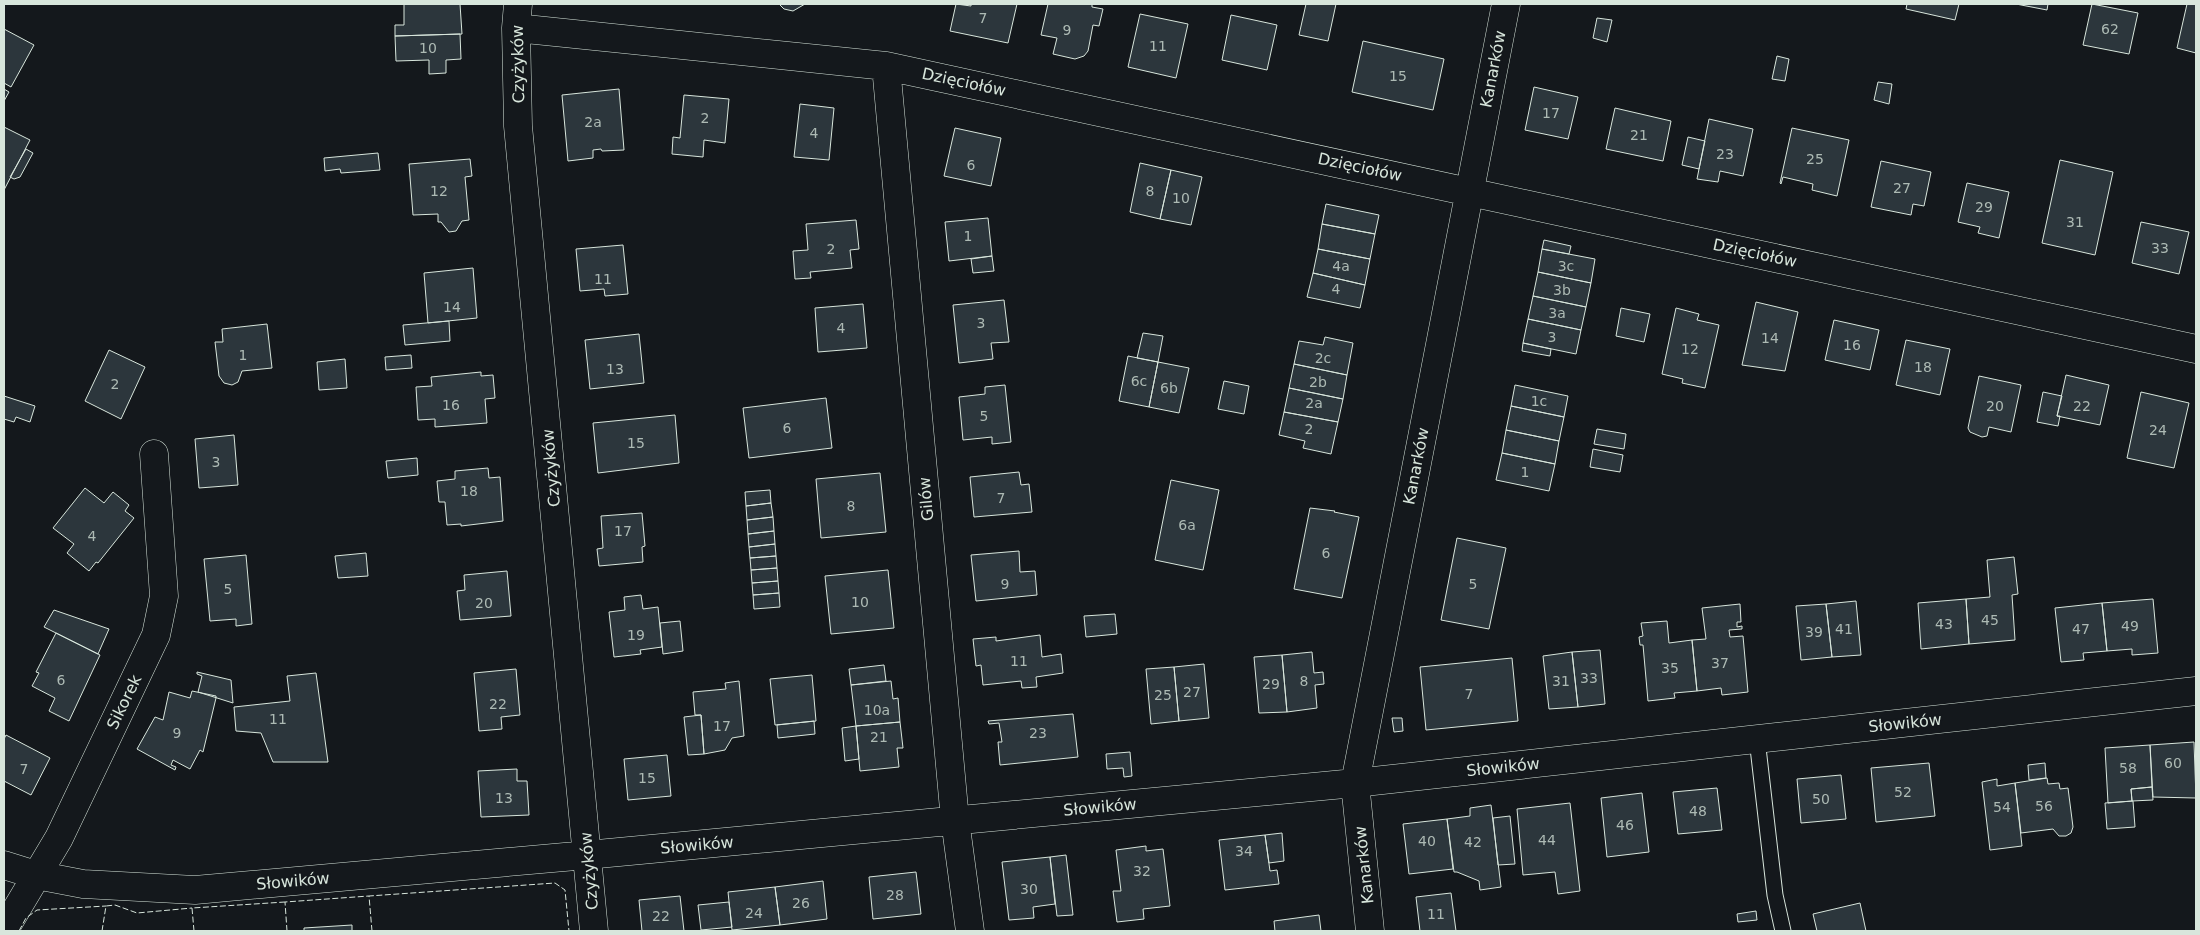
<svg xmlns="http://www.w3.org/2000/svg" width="2200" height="935" font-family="'DejaVu Sans',sans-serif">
	<rect width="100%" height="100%" fill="#14181c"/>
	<path fill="#2c363c" stroke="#d8e6dc" d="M 404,4 L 460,4 L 462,34 L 395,36 L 395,25 L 404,25 Z
		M 779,4 L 778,4 L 805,4 L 793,11 L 784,9 Z
		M 956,4 L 971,6 L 971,4 L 1017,4 L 1008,43 L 950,31 Z
		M 1048,4 L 1092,4 L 1092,7 L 1103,9 L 1099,26 L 1093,25 L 1088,51 L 1084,56 L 1075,59 L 1053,54 L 1057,38 L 1041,35 Z
		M 1306,4 L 1336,4 L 1328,41 L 1299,35 Z
		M 1907,4 L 1959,4 L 1955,20 L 1906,9 Z
		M 2016,4 L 2048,4 L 2047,10 Z
		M 2092,4 L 2138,13 L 2129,54 L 2083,45 Z
		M 2187,4 L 2196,4 L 2196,53 L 2177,48 Z
		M 1140,14 L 1188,24 L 1176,78 L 1128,67 Z
		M 1231,15 L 1277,25 L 1267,70 L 1222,60 Z
		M 1597,18 L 1612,20 L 1607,42 L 1593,38 Z
		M 4,29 L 34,45 L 11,87 L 4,83 Z
		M 460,34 L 461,59 L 446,60 L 446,73 L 429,74 L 429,60 L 396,61 L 395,36 Z
		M 1363,41 L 1444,59 L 1433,110 L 1352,92 Z
		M 1777,56 L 1789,59 L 1785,81 L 1772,79 Z
		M 1878,82 L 1892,84 L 1889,104 L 1874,100 Z
		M 1534,87 L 1578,97 L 1568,139 L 1525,130 Z
		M 4,89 L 9,92 L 4,101 Z
		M 619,89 L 624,150 L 602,151 L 601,149 L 593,150 L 593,158 L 568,161 L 562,95 Z
		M 684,95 L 729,99 L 725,143 L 704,140 L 703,157 L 672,154 L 673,137 L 680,138 Z
		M 800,104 L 834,108 L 829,160 L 794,157 Z
		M 1615,108 L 1671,121 L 1663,161 L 1606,149 Z
		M 1709,119 L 1753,129 L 1743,176 L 1720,171 L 1718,182 L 1697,179 Z
		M 4,127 L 30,140 L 4,190 Z
		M 955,128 L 1001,138 L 991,186 L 944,176 Z
		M 1792,128 L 1849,140 L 1837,196 L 1812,190 L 1813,184 L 1783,177 L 1781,184 L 1780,183 Z
		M 1688,137 L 1705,141 L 1699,169 L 1682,165 Z
		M 26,149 L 33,153 L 20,177 L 14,179 L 10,177 Z
		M 378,153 L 380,170 L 341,173 L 340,169 L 325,171 L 324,158 Z
		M 470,159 L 472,176 L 465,177 L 469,220 L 462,221 L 456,231 L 449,232 L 441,222 L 438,222 L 438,214 L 413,215 L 409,164 Z
		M 2060,160 L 2113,172 L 2095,255 L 2042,243 Z
		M 1881,161 L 1931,172 L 1924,206 L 1913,204 L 1911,215 L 1871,207 Z
		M 1140,163 L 1171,170 L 1160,219 L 1130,212 Z
		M 1171,170 L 1202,177 L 1191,225 L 1160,219 Z
		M 1967,183 L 2009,192 L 1999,238 L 1978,233 L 1980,227 L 1958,222 Z
		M 1326,204 L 1379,215 L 1375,234 L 1322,224 Z
		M 988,218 L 992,256 L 949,261 L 945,222 Z
		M 856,220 L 859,249 L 850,250 L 852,268 L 810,272 L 811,278 L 795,279 L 793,251 L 808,250 L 806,224 Z
		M 2141,222 L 2189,232 L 2179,274 L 2132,263 Z
		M 1322,224 L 1375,234 L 1370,259 L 1318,249 Z
		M 1544,240 L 1571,246 L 1569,254 L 1542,249 Z
		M 623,245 L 628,294 L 605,296 L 604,289 L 580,291 L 576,249 Z
		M 1318,249 L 1370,259 L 1365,285 L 1313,273 Z
		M 1542,249 L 1595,259 L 1591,283 L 1538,272 Z
		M 992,256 L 994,271 L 973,273 L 971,259 Z
		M 473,268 L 477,318 L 428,323 L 424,273 Z
		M 1538,272 L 1591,283 L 1586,307 L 1533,296 Z
		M 1313,273 L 1365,285 L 1360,308 L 1307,297 Z
		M 1533,296 L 1586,307 L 1581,330 L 1528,319 Z
		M 1004,300 L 1009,342 L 991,343 L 993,359 L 959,363 L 953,305 Z
		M 1756,302 L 1798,312 L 1785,371 L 1742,365 Z
		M 863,304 L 867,348 L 818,352 L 815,308 Z
		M 1621,308 L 1650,314 L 1644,342 L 1616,336 Z
		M 1676,308 L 1699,314 L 1697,320 L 1719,325 L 1705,388 L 1682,383 L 1683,379 L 1662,374 Z
		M 1528,319 L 1581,330 L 1576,354 L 1523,343 Z
		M 1834,320 L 1879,330 L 1870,370 L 1825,360 Z
		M 449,321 L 450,341 L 405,345 L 403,325 Z
		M 267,324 L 272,368 L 242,371 L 238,382 L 232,385 L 224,383 L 219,376 L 215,342 L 223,342 L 222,329 Z
		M 1143,333 L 1163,336 L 1158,362 L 1137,358 Z
		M 639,334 L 644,383 L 590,389 L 585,340 Z
		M 1325,337 L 1353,343 L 1347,375 L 1294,364 L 1299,341 L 1323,345 Z
		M 1906,340 L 1950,349 L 1940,395 L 1896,385 Z
		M 1523,343 L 1551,349 L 1550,356 L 1522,351 Z
		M 109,350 L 145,367 L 121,419 L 85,401 Z
		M 411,355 L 412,368 L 386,370 L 385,357 Z
		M 1128,356 L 1158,362 L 1149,407 L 1119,401 Z
		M 345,359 L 347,388 L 319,390 L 317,362 Z
		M 1158,362 L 1189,368 L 1179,413 L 1149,407 Z
		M 1294,364 L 1347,375 L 1343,399 L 1289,388 Z
		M 481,372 L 481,376 L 493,375 L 495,398 L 485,399 L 487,423 L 435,427 L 435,419 L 418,420 L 416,387 L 432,386 L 431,377 Z
		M 2066,375 L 2109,385 L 2100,425 L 2057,416 Z
		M 1979,376 L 2021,385 L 2011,432 L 1989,427 L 1987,436 L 1982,437 L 1970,432 L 1968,428 Z
		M 1224,381 L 1249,386 L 1244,414 L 1218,409 Z
		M 1005,385 L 1011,442 L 992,444 L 992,437 L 963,440 L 959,397 L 985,394 L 985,387 Z
		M 1515,385 L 1568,396 L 1564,417 L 1511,406 Z
		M 1289,388 L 1343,399 L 1338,422 L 1284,412 Z
		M 2043,392 L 2062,396 L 2057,416 L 2060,416 L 2058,426 L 2037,422 Z
		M 2141,392 L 2189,403 L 2174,468 L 2127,458 Z
		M 4,396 L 35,406 L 30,422 L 16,417 L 14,422 L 4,419 Z
		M 826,398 L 832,448 L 749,458 L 743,408 Z
		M 1511,406 L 1564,417 L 1559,441 L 1506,430 Z
		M 1284,412 L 1338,422 L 1331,454 L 1303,448 L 1305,441 L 1279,435 Z
		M 675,415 L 679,463 L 598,473 L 593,423 Z
		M 1597,429 L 1626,434 L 1624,449 L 1594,444 Z
		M 1506,430 L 1559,441 L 1555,464 L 1502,453 Z
		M 234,435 L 238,485 L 199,488 L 195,439 Z
		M 1593,449 L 1623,455 L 1620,472 L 1590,467 Z
		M 1502,453 L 1555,464 L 1549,491 L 1496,480 Z
		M 417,458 L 418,475 L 388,478 L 386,461 Z
		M 488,468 L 489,478 L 500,477 L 503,521 L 461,526 L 461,524 L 447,525 L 445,502 L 439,502 L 437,481 L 455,479 L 455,471 Z
		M 1019,472 L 1021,485 L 1029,484 L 1032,512 L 974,517 L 970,477 Z
		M 880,473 L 886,532 L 821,538 L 816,479 Z
		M 1171,480 L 1219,490 L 1203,570 L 1155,560 Z
		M 85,488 L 104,503 L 113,492 L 129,505 L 125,511 L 134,518 L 98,563 L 96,562 L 89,571 L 67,553 L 74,544 L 53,528 Z
		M 770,490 L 771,503 L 746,506 L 745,492 Z
		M 771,503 L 773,517 L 747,520 L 746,506 Z
		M 1310,508 L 1335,511 L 1334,512 L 1359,517 L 1342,598 L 1294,589 Z
		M 642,513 L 645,546 L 642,547 L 643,562 L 599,566 L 597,549 L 603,548 L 601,516 Z
		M 773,517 L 774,531 L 748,534 L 747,520 Z
		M 774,531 L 775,544 L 749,547 L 748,534 Z
		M 1457,538 L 1506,548 L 1489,629 L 1441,620 Z
		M 775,544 L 776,556 L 750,558 L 749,547 Z
		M 1019,551 L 1020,572 L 1035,571 L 1037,595 L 976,601 L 971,555 Z
		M 366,553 L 368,576 L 338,578 L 335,556 Z
		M 246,555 L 252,624 L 236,626 L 236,619 L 210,621 L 204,559 Z
		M 776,556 L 777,568 L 751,570 L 750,558 Z
		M 2014,557 L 2018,594 L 2012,595 L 2015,640 L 1969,644 L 1966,599 L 1990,597 L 1987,560 Z
		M 777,568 L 778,581 L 752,583 L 751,570 Z
		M 888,570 L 894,628 L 831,634 L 825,576 Z
		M 507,571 L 511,616 L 460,620 L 457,591 L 465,590 L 464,575 Z
		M 778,581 L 779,593 L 753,595 L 752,583 Z
		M 779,593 L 780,607 L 754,609 L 753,595 Z
		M 641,595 L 643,609 L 658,607 L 662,647 L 640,650 L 641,654 L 614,657 L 609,612 L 625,610 L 624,597 Z
		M 1966,599 L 1969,644 L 1921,649 L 1918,603 Z
		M 2153,599 L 2158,653 L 2132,655 L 2132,649 L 2107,651 L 2102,603 Z
		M 1856,601 L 1861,655 L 1832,657 L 1826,604 Z
		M 2102,603 L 2107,651 L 2083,653 L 2084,660 L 2061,662 L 2055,608 Z
		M 1740,604 L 1741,622 L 1737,622 L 1737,627 L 1742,626 L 1742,629 L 1729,630 L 1730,637 L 1743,636 L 1748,692 L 1722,695 L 1721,688 L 1697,691 L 1692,640 L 1706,639 L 1702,608 Z
		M 1826,604 L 1832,657 L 1801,660 L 1796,606 Z
		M 54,610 L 109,629 L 98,654 L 44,627 Z
		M 1115,614 L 1117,634 L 1086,637 L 1084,616 Z
		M 680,621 L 683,651 L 663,654 L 660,623 Z
		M 1667,621 L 1669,643 L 1692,640 L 1697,691 L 1674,693 L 1675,698 L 1648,701 L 1643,645 L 1640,645 L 1639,637 L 1643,636 L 1641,623 Z
		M 56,633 L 100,655 L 69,721 L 49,711 L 55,698 L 32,686 L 39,673 L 36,672 Z
		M 1040,635 L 1042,657 L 1061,654 L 1063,673 L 1036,677 L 1037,687 L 1022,688 L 1021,681 L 983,685 L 981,665 L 976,666 L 973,639 L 996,637 L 996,641 Z
		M 1600,650 L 1605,704 L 1578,707 L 1572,652 Z
		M 1312,652 L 1314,673 L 1323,672 L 1324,684 L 1315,685 L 1317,708 L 1287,712 L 1282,655 Z
		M 1572,652 L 1578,707 L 1549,709 L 1543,656 Z
		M 1282,655 L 1287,712 L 1259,713 L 1254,657 Z
		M 1512,658 L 1518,721 L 1426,730 L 1420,667 Z
		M 1204,664 L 1209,718 L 1179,721 L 1174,667 Z
		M 884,665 L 886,681 L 851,685 L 849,669 Z
		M 1174,667 L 1179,721 L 1151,724 L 1146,669 Z
		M 516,669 L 520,715 L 501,717 L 502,729 L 479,731 L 474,673 Z
		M 197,672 L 231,680 L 233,703 L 198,692 L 202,676 L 197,674 Z
		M 316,673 L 328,762 L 273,762 L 261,733 L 236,731 L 234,707 L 290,701 L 287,676 Z
		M 812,675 L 816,721 L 775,725 L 770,679 Z
		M 739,681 L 744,736 L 732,738 L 725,750 L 704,754 L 701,715 L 695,715 L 693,692 L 726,689 L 725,683 Z
		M 891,681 L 893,699 L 898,698 L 900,722 L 856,726 L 851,685 Z
		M 192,691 L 216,696 L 216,698 L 203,752 L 200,750 L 190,769 L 173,760 L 171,765 L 176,767 L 175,770 L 137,749 L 155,717 L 163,720 L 169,692 L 190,698 Z
		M 1073,714 L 1078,757 L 1000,765 L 998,742 L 1002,742 L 999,723 L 989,724 L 988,721 Z
		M 701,715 L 704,754 L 688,755 L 684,717 Z
		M 1392,718 L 1402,718 L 1403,731 L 1394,732 Z
		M 814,721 L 815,734 L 778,738 L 777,725 Z
		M 900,722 L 903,748 L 897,748 L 899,767 L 860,771 L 856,726 Z
		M 856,726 L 859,759 L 845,761 L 842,728 Z
		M 6,735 L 50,758 L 31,795 L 4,781 L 4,739 Z
		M 2194,742 L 2196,798 L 2153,797 L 2150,745 Z
		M 2150,745 L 2152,787 L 2131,789 L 2132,801 L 2108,803 L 2105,748 Z
		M 1130,752 L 1132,776 L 1124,777 L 1123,768 L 1107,769 L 1106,754 Z
		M 667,755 L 671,796 L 628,800 L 624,759 Z
		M 1929,763 L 1935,816 L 1876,822 L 1871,768 Z
		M 2045,763 L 2046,778 L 2029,780 L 2028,765 Z
		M 517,769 L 517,781 L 527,781 L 529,815 L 481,817 L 478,771 Z
		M 1841,775 L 1846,819 L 1801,823 L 1797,779 Z
		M 2047,778 L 2048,784 L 2059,783 L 2060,789 L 2068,788 L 2073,827 L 2071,833 L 2066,836 L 2059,836 L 2053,829 L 2021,833 L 2015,783 Z
		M 1997,779 L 1997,786 L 2015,783 L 2022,846 L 1990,850 L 1982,782 Z
		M 2152,787 L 2153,800 L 2132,801 L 2131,789 Z
		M 1717,788 L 1722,830 L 1678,834 L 1673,792 Z
		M 1642,793 L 1649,852 L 1607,857 L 1601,798 Z
		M 2133,801 L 2135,827 L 2107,829 L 2105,803 Z
		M 1570,803 L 1580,891 L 1558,894 L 1555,872 L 1523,875 L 1517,809 Z
		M 1491,805 L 1501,887 L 1480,890 L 1479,881 L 1457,872 L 1454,872 L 1447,819 L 1470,816 L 1470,808 Z
		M 1510,816 L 1515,864 L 1498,865 L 1493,818 Z
		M 1447,819 L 1453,869 L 1409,874 L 1403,824 Z
		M 1282,833 L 1284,861 L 1269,863 L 1265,835 Z
		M 1265,835 L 1270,871 L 1277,870 L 1279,884 L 1225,890 L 1219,840 Z
		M 1146,846 L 1146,851 L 1163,849 L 1170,906 L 1143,909 L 1144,919 L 1117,922 L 1113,891 L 1121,891 L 1116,850 Z
		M 1066,855 L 1073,915 L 1057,916 L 1050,857 Z
		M 1050,857 L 1055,904 L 1033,907 L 1034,918 L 1009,920 L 1002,862 Z
		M 916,872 L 921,914 L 873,919 L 869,877 Z
		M 823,881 L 827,919 L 780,925 L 775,887 Z
		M 775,887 L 780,925 L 732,930 L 728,892 Z
		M 1451,893 L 1456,931 L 1420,931 L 1416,897 Z
		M 680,896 L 684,931 L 642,931 L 639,900 Z
		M 729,902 L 732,927 L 701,930 L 698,905 Z
		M 1860,903 L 1866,931 L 1817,931 L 1813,914 Z
		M 1756,911 L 1757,920 L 1738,922 L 1737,914 Z
		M 1319,915 L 1321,931 L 1275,931 L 1274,921 Z
		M 352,925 L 352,931 L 304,931 L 304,928 Z"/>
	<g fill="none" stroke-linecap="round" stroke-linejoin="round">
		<defs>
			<path id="service" d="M 1757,739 L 1775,895 L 1783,931"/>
			<path id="minor" d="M 518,4 L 516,28 L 518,126 L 594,931
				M 516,28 L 886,66 L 2196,349
				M 886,66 L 955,820 L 970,931
				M 4,865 L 36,875 L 83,884 L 195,890 L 587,855 L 1355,783 L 2196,691
				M 4,930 L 59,838 L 156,635 L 164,596 L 154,454
				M 1370,931 L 1355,783 L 1506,4"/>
		</defs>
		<use href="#service" stroke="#d8e6dc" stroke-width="17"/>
		<use href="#minor" stroke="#d8e6dc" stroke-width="29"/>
		<use href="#service" stroke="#14181c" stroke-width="15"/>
		<use href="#minor" stroke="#14181c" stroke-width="28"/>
		<path stroke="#d8e6dc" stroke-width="1" stroke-dasharray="6 2.5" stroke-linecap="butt" d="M 19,931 L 26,918 L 37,910 L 106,906
			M 102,931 L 106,906 L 115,905 L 137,913 L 192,908
			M 194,931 L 192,908 L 285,902
			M 287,931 L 285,902 L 369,896
			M 372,931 L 369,896 L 555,883 L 565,890 L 569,931"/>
	</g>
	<g text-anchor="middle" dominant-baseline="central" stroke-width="4" stroke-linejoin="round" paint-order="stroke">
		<g font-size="14" fill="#adbab4">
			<text x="983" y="18">7</text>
			<text x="2110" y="29">62</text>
			<text x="1067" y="30">9</text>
			<text x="1158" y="46">11</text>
			<text x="428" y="48">10</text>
			<text x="1398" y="76">15</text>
			<text x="1551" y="113">17</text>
			<text x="705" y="118">2</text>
			<text x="593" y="122">2a</text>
			<text x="814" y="133">4</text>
			<text x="1639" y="135">21</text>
			<text x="1725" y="154">23</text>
			<text x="1815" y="159">25</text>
			<text x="971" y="165">6</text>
			<text x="1902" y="188">27</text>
			<text x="439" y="191">12</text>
			<text x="1150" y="191">8</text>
			<text x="1181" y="198">10</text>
			<text x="1984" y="207">29</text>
			<text x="2075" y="222">31</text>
			<text x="968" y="236">1</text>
			<text x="2160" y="248">33</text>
			<text x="831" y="249">2</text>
			<text x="1341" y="266">4a</text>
			<text x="1566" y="266">3c</text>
			<text x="603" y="279">11</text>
			<text x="1336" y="289">4</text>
			<text x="1562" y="290">3b</text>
			<text x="452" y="307">14</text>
			<text x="1557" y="313">3a</text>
			<text x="981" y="323">3</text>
			<text x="841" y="328">4</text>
			<text x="1552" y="337">3</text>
			<text x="1770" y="338">14</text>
			<text x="1852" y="345">16</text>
			<text x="1690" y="349">12</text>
			<text x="243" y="355">1</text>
			<text x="1323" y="358">2c</text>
			<text x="1923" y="367">18</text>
			<text x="615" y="369">13</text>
			<text x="1139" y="381">6c</text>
			<text x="1318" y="382">2b</text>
			<text x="115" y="384">2</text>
			<text x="1169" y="388">6b</text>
			<text x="1539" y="401">1c</text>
			<text x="1314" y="403">2a</text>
			<text x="451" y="405">16</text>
			<text x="1995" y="406">20</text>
			<text x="2082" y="406">22</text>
			<text x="984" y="416">5</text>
			<text x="787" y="428">6</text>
			<text x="1309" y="429">2</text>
			<text x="2158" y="430">24</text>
			<text x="636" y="443">15</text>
			<text x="216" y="462">3</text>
			<text x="1525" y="472">1</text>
			<text x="469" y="491">18</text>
			<text x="1001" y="498">7</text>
			<text x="851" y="506">8</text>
			<text x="1187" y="525">6a</text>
			<text x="623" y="531">17</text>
			<text x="92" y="536">4</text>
			<text x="1326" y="553">6</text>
			<text x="1005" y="584">9</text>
			<text x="1473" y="584">5</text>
			<text x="228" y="589">5</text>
			<text x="860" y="602">10</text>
			<text x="484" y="603">20</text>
			<text x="1990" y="620">45</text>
			<text x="1944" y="624">43</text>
			<text x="2130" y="626">49</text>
			<text x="1844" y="629">41</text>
			<text x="2081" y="629">47</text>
			<text x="1814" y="632">39</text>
			<text x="636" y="635">19</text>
			<text x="1019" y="661">11</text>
			<text x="1720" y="663">37</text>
			<text x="1670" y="668">35</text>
			<text x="1589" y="678">33</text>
			<text x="61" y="680">6</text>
			<text x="1304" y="681">8</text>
			<text x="1561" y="681">31</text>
			<text x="1271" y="684">29</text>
			<text x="1192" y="692">27</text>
			<text x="1469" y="694">7</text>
			<text x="1163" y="695">25</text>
			<text x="498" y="704">22</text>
			<text x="877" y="710">10a</text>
			<text x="278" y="719">11</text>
			<text x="722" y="726">17</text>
			<text x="177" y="733">9</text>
			<text x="1038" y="733">23</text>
			<text x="879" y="737">21</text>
			<text x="2173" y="763">60</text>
			<text x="2128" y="768">58</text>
			<text x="24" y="769">7</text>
			<text x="647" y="778">15</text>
			<text x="1903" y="792">52</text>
			<text x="504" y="798">13</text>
			<text x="1821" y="799">50</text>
			<text x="2044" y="806">56</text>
			<text x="2002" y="807">54</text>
			<text x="1698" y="811">48</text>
			<text x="1625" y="825">46</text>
			<text x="1547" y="840">44</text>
			<text x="1427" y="841">40</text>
			<text x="1473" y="842">42</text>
			<text x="1244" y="851">34</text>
			<text x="1142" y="871">32</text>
			<text x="1029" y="889">30</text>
			<text x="895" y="895">28</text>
			<text x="801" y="903">26</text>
			<text x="754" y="913">24</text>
			<text x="1436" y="914">11</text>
			<text x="661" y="916">22</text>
		</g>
		<g font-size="16" fill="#d8e6dc" stroke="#14181c">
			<text transform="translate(518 64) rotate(-91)">Czyżyków</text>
			<text transform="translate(1493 69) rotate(-79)">Kanarków</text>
			<text transform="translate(964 82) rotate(12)">Dzięciołów</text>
			<text transform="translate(1360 167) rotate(12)">Dzięciołów</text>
			<text transform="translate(1755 253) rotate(12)">Dzięciołów</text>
			<text transform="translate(1416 466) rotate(-79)">Kanarków</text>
			<text transform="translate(551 468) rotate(-95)">Czyżyków</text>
			<text transform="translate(926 499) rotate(-95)">Gilów</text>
			<text transform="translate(124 702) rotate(-64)">Sikorek</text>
			<text transform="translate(1905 723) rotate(-6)">Słowików</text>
			<text transform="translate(1503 767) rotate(-6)">Słowików</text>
			<text transform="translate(1100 807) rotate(-5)">Słowików</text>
			<text transform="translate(697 845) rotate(-5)">Słowików</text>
			<text transform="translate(1364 865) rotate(-96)">Kanarków</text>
			<text transform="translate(589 871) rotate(-95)">Czyżyków</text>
			<text transform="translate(293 881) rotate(-5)">Słowików</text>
		</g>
	</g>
	<rect width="2200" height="935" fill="none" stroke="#d8e6dc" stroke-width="10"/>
</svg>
